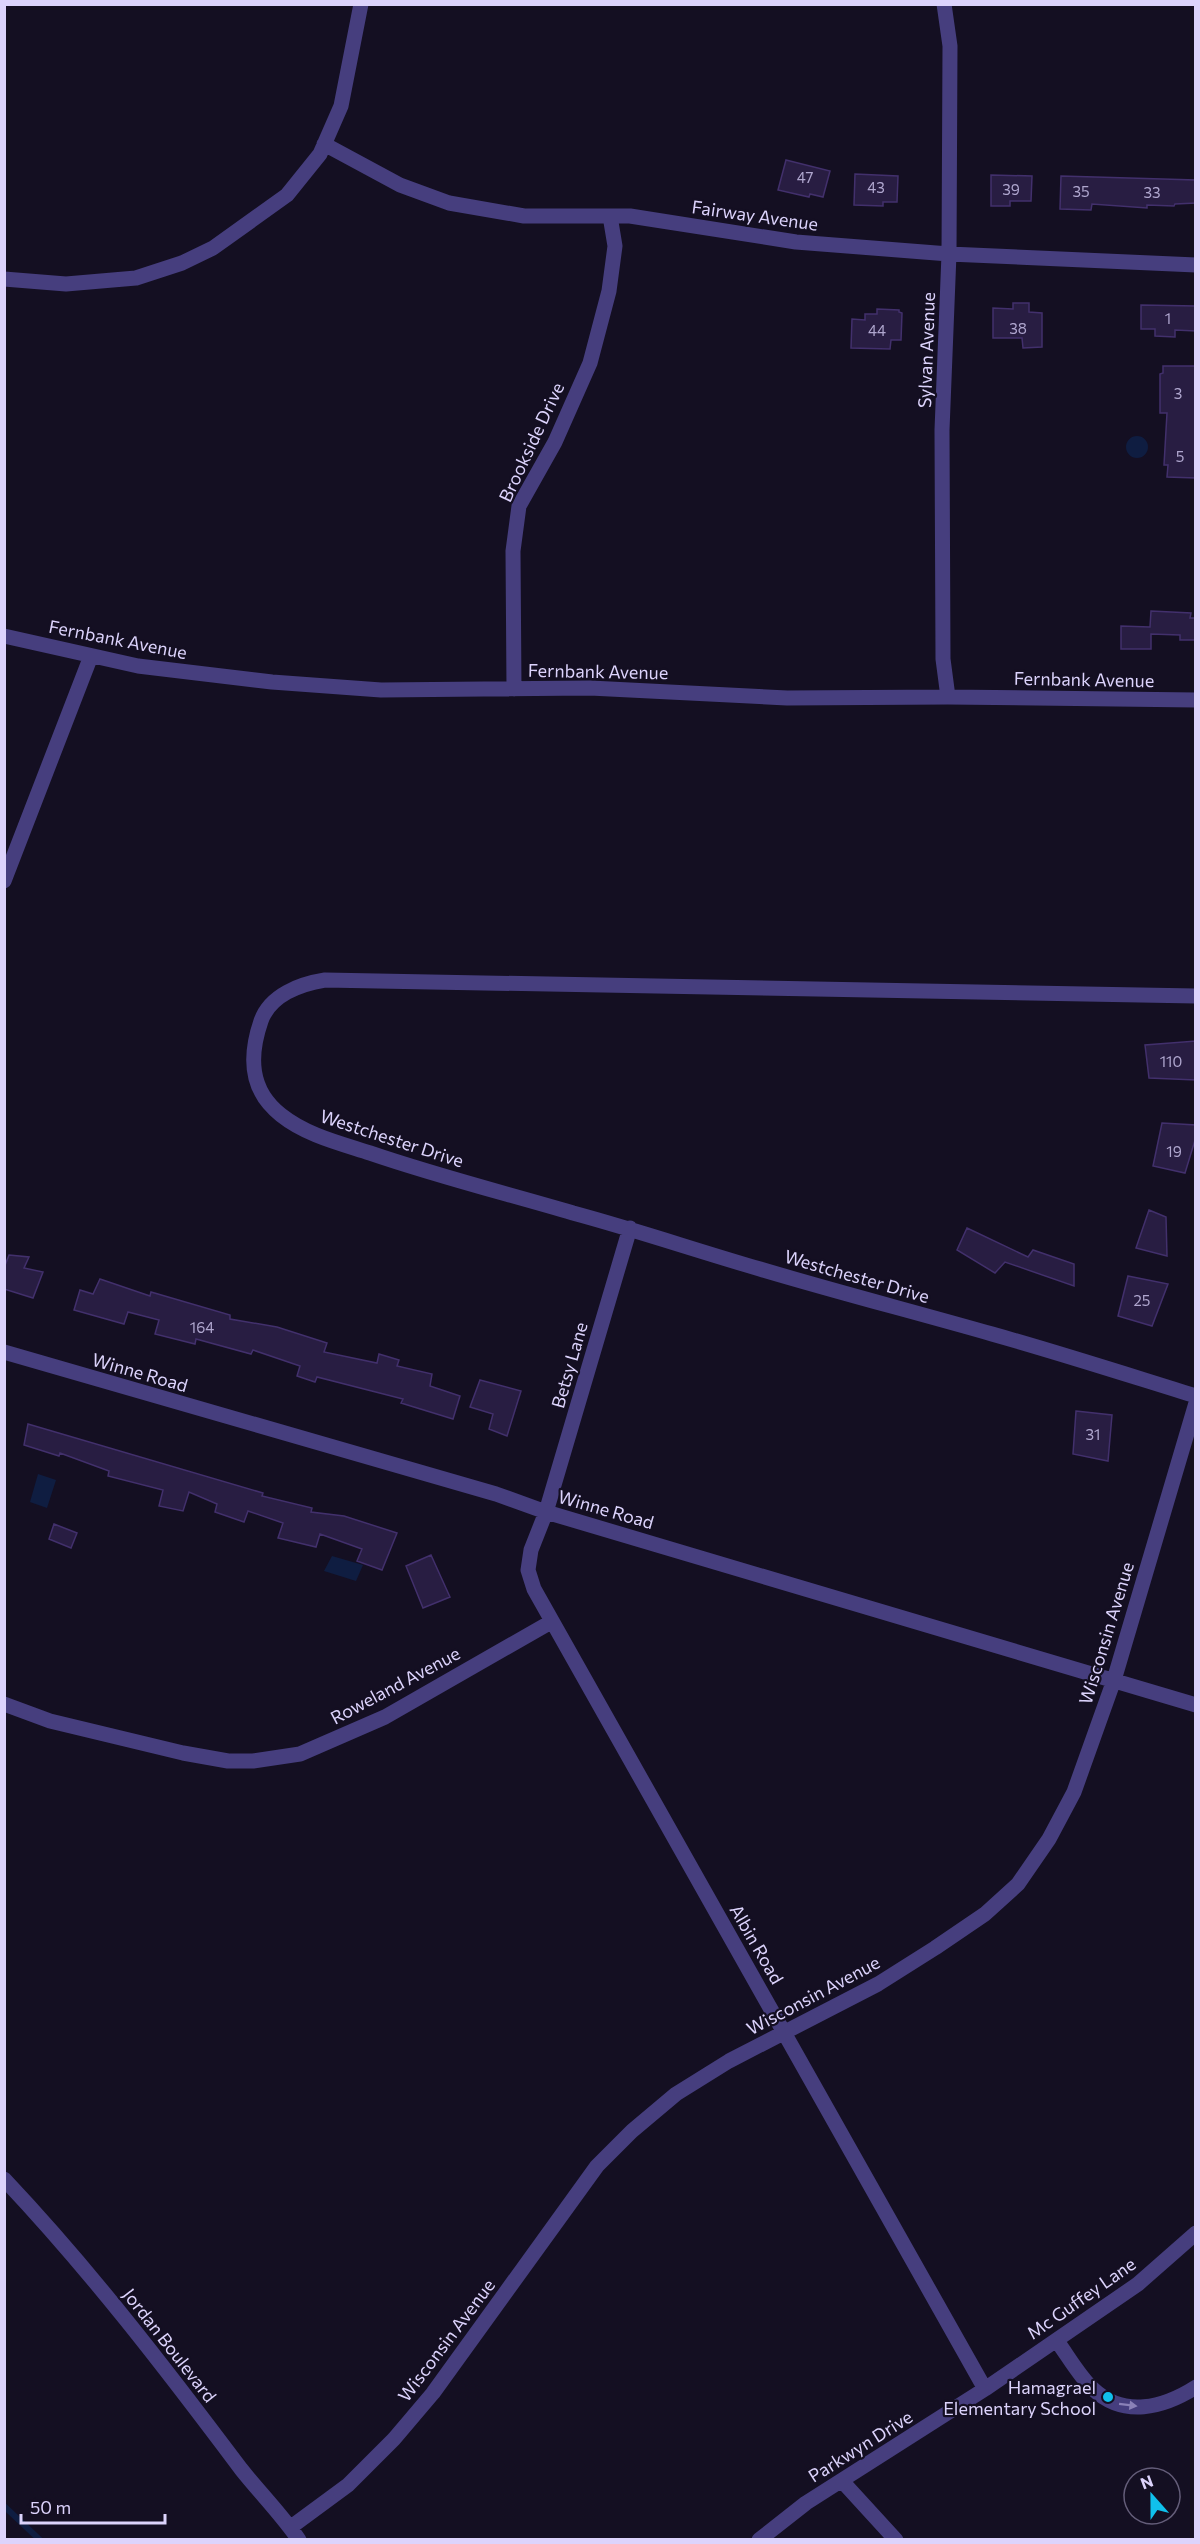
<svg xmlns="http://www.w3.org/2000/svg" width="1200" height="2544" font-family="Commissioner,sans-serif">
	<rect width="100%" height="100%" fill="#140f22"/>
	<path fill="#0f1d41" d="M1126 447a11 11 0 1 1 22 0a11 11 0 1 1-22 0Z
		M 38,1474 L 56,1480 L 47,1508 L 30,1502 Z
		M 332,1556 L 363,1565 L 356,1581 L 324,1571 Z"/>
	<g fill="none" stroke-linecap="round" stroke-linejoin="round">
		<path stroke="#0f1d41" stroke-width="6" d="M 4,2506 L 40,2540"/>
	</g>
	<path fill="#281d42" stroke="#42306c" stroke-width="1.5" d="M 786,160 L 830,171 L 823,197 L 810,194 L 809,197 L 778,190 Z
		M 855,174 L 898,176 L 897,202 L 883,202 L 883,206 L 854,205 Z
		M 991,175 L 1032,176 L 1031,201 L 1010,201 L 1010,206 L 991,206 Z
		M 1061,176 L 1196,180 L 1196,203 L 1175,204 L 1174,206 L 1147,205 L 1147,208 L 1092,204 L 1091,210 L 1060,209 Z
		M 1013,303 L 1029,303 L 1029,312 L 1042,313 L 1042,347 L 1023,348 L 1022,338 L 993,338 L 993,308 L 1013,309 Z
		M 1141,305 L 1196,306 L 1196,331 L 1175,330 L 1175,337 L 1155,336 L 1155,329 L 1141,329 Z
		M 877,309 L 899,310 L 899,312 L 902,313 L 901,340 L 891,340 L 890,349 L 851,348 L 852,319 L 865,320 L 865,314 L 877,314 Z
		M 1163,366 L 1196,366 L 1196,478 L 1167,477 L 1168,465 L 1164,465 L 1167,413 L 1160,413 L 1160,374 L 1163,373 Z
		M 1151,611 L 1191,613 L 1190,618 L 1196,618 L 1196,640 L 1180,640 L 1180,635 L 1151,634 L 1151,649 L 1121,649 L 1121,626 L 1150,627 Z
		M 1196,1041 L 1196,1080 L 1149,1078 L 1145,1045 Z
		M 1162,1123 L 1196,1125 L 1196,1137 L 1185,1173 L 1153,1166 Z
		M 1149,1210 L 1166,1217 L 1167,1256 L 1136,1248 Z
		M 967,1228 L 1028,1257 L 1033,1250 L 1074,1264 L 1074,1286 L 1005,1262 L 995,1273 L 957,1250 Z
		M 9,1255 L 29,1257 L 24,1268 L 43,1272 L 33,1298 L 4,1289 L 4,1268 Z
		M 1128,1276 L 1168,1284 L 1152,1326 L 1118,1316 Z
		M 100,1279 L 150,1296 L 151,1292 L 230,1315 L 230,1319 L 277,1327 L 327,1343 L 324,1352 L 377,1363 L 379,1354 L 399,1360 L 397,1366 L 432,1374 L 430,1386 L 460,1396 L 453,1419 L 401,1403 L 403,1399 L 317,1377 L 315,1382 L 297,1376 L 300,1366 L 253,1350 L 251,1354 L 196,1339 L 195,1344 L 155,1334 L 159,1320 L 128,1312 L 124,1324 L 74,1310 L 80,1290 L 93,1294 Z
		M 480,1380 L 521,1391 L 507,1436 L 489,1429 L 493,1414 L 470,1407 Z
		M 1076,1411 L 1112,1415 L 1108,1461 L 1073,1454 Z
		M 28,1424 L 263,1493 L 262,1496 L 312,1508 L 311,1512 L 344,1516 L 397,1533 L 382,1570 L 357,1561 L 362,1549 L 320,1534 L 316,1547 L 278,1538 L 283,1523 L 248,1511 L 244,1522 L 215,1512 L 217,1504 L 189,1492 L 183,1511 L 159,1506 L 163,1490 L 108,1476 L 109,1471 L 60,1453 L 59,1456 L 24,1445 Z
		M 54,1524 L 77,1533 L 71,1548 L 49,1539 Z
		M 431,1555 L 450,1597 L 423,1608 L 406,1566 Z"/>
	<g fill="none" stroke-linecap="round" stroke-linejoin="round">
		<path stroke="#463e7e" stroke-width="15" d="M 944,4 L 950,46 L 949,254 L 942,430 L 943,659 L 948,697
			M 324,144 L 400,185 L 449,203 L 524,216 L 630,216 L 796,242 L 949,254 L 1196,265
			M 4,279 L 66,284 L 136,278 L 182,263 L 213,248 L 287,195 L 320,154 L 341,106 L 361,4
			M 4,636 L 138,666 L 272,682 L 381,690 L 590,688 L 787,698 L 948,697 L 1196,700
			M 514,689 L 513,551 L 519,506 L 555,442 L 590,363 L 609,291 L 615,246 L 610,216
			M 4,881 L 91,656
			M 1196,996 L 325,980 C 300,984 270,995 261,1021 C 249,1056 249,1090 281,1115 C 306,1135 339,1143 370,1153 C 437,1176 505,1193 573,1213 C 636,1230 698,1251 760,1269 C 837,1292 915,1312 992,1334 C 1060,1353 1128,1375 1196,1396
			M 630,1228 L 546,1512 L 531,1550 L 528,1570 L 534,1589 L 985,2389
			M 4,1352 L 496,1494 L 546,1512 L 1196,1705
			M 4,1704 L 50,1721 L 183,1753 L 228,1761 L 253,1761 L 300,1754 L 385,1717 L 551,1622
			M 4,2179 C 90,2270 166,2369 241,2469 C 260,2493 282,2515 299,2540
			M 1057,2341 C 1068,2356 1079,2376 1093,2389 C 1124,2418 1163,2408 1196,2387
			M 842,2481 L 896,2540
			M 291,2527 L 348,2485 L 394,2439 L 433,2393 L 597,2166 L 632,2131 L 676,2094 L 729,2061 L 878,1984 L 935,1948 L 985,1914 L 1018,1884 L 1049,1839 L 1074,1792 L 1114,1680 L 1196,1403
			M 759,2540 L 806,2503 L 985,2389 L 1138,2284 L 1196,2233"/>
	</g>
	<defs><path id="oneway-solid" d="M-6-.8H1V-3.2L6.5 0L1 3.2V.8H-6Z" transform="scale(1.5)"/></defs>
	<use fill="#8a81b7" href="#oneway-solid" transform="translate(1128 2405) rotate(7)"/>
	<circle fill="#10c0ec" stroke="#140f22" stroke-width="2" cx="1108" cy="2397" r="6"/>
	<g text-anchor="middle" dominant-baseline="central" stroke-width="4.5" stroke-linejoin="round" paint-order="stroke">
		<g font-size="15" fill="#afa6ce">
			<text x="805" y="177">47</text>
			<text x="876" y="187">43</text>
			<text x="1011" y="189">39</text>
			<text x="1081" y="191">35</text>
			<text x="1152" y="192">33</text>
			<text x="1168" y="318">1</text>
			<text x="1018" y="328">38</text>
			<text x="877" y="330">44</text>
			<text x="1178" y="393">3</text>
			<text x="1180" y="456">5</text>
			<text x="1171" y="1061">110</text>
			<text x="1174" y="1151">19</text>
			<text x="1142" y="1300">25</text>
			<text x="202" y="1327">164</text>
			<text x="1093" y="1434">31</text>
		</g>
		<g font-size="18" fill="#dcd3fc" stroke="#140f22">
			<text transform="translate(755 215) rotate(8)">Fairway Avenue</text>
			<text transform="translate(926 350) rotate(-88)">Sylvan Avenue</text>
			<text transform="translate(531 442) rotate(-65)">Brookside Drive</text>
			<text transform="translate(118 639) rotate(11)">Fernbank Avenue</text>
			<text transform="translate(598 671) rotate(1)">Fernbank Avenue</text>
			<text transform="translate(1084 679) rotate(1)">Fernbank Avenue</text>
			<text transform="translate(392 1138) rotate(18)">Westchester Drive</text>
			<text transform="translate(857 1276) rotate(16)">Westchester Drive</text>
			<text transform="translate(569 1365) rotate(-74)">Betsy Lane</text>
			<text transform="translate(140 1372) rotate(16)">Winne Road</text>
			<text transform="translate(606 1509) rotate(16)">Winne Road</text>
			<text transform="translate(1106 1633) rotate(-73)">Wisconsin Avenue</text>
			<text transform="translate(395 1685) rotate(-28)">Roweland Avenue</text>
			<text transform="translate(757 1944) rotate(60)">Albin Road</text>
			<text transform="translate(813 1995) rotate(-28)">Wisconsin Avenue</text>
			<text transform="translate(1081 2298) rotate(-35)">Mc Guffey Lane</text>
			<text transform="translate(446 2340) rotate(-53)">Wisconsin Avenue</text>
			<text transform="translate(170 2345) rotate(52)">Jordan Boulevard</text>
			<text transform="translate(860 2446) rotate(-32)">Parkwyn Drive</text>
		</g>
		<g font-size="18" fill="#dcd3fc" stroke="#140f22" text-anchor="end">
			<text x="1096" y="2387">Hamagrael<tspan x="1096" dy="21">Elementary School</tspan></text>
		</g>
	</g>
	<rect width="1200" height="2544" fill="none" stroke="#dcd3fc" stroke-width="12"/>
	<g transform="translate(1152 2496) rotate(339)"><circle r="28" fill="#140f22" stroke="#645d79" stroke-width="1.5"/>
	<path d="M0-4.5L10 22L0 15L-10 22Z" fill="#10c0ec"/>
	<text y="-9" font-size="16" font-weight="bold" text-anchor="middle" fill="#dcd3fc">N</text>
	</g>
	<path d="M21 2514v9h144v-9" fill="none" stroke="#dcd3fc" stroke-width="3"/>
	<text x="30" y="2514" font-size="18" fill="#dcd3fc" stroke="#140f22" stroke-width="4.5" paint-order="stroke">50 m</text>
</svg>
